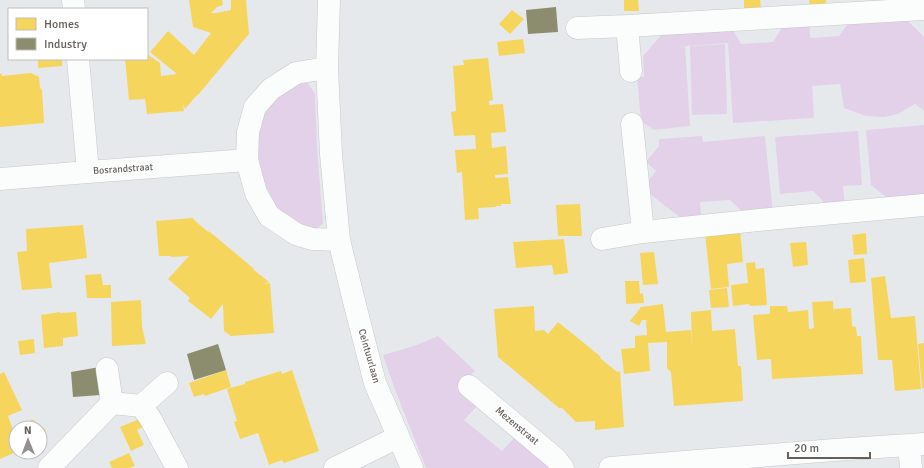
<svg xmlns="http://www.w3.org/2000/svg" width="924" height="468" font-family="Signika,sans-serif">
	<rect width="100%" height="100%" fill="#e6e9ec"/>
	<path fill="#e3d1ea" d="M 904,17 L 924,37 L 924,111 L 915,104 L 898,114 L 884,117 L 866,116 L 844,108 L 840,84 L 812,86 L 814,118 L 733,123 L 728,43 L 685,46 L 690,126 L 654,130 L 641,121 L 637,77 L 644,77 L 643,56 L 665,31 L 732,28 L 741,44 L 773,42 L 785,23 L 810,23 L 810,38 L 839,36 L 852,18 Z
		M 725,44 L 727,114 L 692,115 L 690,46 Z
		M 293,83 L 308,83 L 315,94 L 317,148 L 323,224 L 309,233 L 276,208 L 263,179 L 257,147 L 260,121 L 281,91 Z
		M 924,125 L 924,196 L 890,200 L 871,185 L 866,130 Z
		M 858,131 L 862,185 L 843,186 L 845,204 L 827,205 L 813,191 L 780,194 L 775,137 Z
		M 702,136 L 703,142 L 765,136 L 770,185 L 773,212 L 745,214 L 730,200 L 700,202 L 701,218 L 685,221 L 646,191 L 646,184 L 656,171 L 646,162 L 659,146 L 659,139 Z
		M 438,336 L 475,371 L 467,378 L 458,389 L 478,405 L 464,420 L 502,451 L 516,436 L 548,466 L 549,468 L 426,468 L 394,387 L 383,355 L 417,345 Z"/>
	<path fill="#f6d55c" d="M 189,0 L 222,0 L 223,5 L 217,7 L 211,13 L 216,13 L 231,10 L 231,0 L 246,0 L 249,34 L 248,35 L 198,95 L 197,95 L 185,109 L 183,104 L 184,111 L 147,114 L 145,99 L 129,100 L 125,59 L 147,59 L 147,54 L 160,63 L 161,76 L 177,74 L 150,52 L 168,31 L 194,55 L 211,33 L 193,27 Z
		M 624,0 L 638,0 L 639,11 L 624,11 Z
		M 744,0 L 760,0 L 761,8 L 744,9 Z
		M 809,0 L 826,0 L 826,5 L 810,6 Z
		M 512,10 L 524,19 L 510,34 L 499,24 Z
		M 523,39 L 525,53 L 499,56 L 497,42 Z
		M 488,58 L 493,100 L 489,101 L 489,105 L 503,104 L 506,132 L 491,133 L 492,148 L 506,146 L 508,174 L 495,175 L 495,178 L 508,177 L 511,204 L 501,204 L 501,206 L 496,206 L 496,207 L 478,208 L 479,219 L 465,220 L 462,172 L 457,173 L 455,150 L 476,149 L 475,135 L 454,136 L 451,112 L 456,111 L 453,66 L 464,65 L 463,60 Z
		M 38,59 L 62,59 L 62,66 L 38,68 Z
		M 2,73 L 2,76 L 31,73 L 39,77 L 40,88 L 42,90 L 44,123 L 0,127 L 0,74 Z
		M 580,204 L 582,236 L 558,236 L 556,205 Z
		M 193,218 L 194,220 L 207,231 L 210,232 L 253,268 L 254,270 L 269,282 L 263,284 L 270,283 L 274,333 L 231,336 L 224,331 L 223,304 L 211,319 L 188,301 L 190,298 L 168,279 L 189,256 L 171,257 L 170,256 L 159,256 L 156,221 Z
		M 83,225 L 87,258 L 49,263 L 52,288 L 22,290 L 17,252 L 27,251 L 26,229 Z
		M 740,230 L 743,262 L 727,264 L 729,287 L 711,289 L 705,233 Z
		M 866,233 L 867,254 L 854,255 L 852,235 Z
		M 564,239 L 568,273 L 554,275 L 552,265 L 516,268 L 513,242 Z
		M 806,242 L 808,265 L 793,267 L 790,243 Z
		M 654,252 L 658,284 L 643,285 L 640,253 Z
		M 864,258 L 866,282 L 850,283 L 848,260 Z
		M 755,262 L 756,269 L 764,268 L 767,305 L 750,306 L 749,304 L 733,306 L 731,285 L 748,283 L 746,263 Z
		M 101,274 L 103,285 L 111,285 L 111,298 L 87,298 L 85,275 Z
		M 885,276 L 891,318 L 915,316 L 921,389 L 895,391 L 892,360 L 878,360 L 871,278 Z
		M 625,281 L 639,281 L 640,294 L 643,293 L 644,303 L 626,304 Z
		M 727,288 L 729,307 L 711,308 L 709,290 Z
		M 141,300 L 142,327 L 146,344 L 112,346 L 111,302 Z
		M 833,301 L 834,315 L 834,309 L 851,308 L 852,326 L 856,327 L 857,336 L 861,336 L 863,374 L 772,379 L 771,359 L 757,360 L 753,315 L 768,314 L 770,313 L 770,306 L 787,306 L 788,312 L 808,310 L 809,329 L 814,328 L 812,302 Z
		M 663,304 L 666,332 L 691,330 L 692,348 L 691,312 L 711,310 L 712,331 L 735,329 L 738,366 L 741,366 L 743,401 L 674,406 L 671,372 L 667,368 L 667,342 L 648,343 L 650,371 L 624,374 L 621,349 L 635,348 L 635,336 L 647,335 L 646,320 L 642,320 L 639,326 L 630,321 L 641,307 Z
		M 534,306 L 535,331 L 544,330 L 548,334 L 558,322 L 579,339 L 572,347 L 579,339 L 601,357 L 600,358 L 617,372 L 620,371 L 624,427 L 595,430 L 595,421 L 576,422 L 562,408 L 559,408 L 498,357 L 494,309 Z
		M 60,312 L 60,313 L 76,312 L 78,336 L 63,338 L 63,346 L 44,348 L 41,315 Z
		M 34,339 L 35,353 L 20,355 L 18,341 Z
		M 924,343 L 924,388 L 922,388 L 918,344 Z
		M 226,370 L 231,387 L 205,396 L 204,394 L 194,397 L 189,383 Z
		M 292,370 L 319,451 L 284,463 L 282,460 L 269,465 L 258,433 L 240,439 L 234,422 L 237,421 L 227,389 L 245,384 L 245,382 L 281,371 L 282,374 Z
		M 4,372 L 22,410 L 8,416 L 16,438 L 16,452 L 0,459 L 0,374 Z
		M 142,418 L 145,426 L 137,430 L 144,445 L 131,451 L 120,427 Z
		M 32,419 L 46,430 L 40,437 L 40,428 L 25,428 Z
		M 129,453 L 135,466 L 130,468 L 112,468 L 109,462 Z"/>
	<path fill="#8c8c6e" d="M 556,7 L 558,32 L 528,34 L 526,10 Z
		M 218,344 L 226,370 L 194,380 L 187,354 Z
		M 100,367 L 100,395 L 73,397 L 71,372 Z"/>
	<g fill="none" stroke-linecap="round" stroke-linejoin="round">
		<defs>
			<path id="minor" d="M 73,0 L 74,9
				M 329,0 L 327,68 L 331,154 L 339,240 L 355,305 L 375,383 L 412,468
				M 577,28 L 627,26
				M 78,59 L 88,172
				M 327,68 L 296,73 L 271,89 L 255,107 L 248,132 L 247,160 L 256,193 L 269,216 L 296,234 L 312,239 L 339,240
				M 631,71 L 627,26 L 924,9
				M 632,124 L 643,232 L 779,218 L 924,205
				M 0,179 L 88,172 L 247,160
				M 602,239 L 643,232
				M 107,369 L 112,403
				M 469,386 L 556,459 L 563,468
				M 141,406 L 167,383
				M 909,445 L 911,468
				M 49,468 L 112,403 L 141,406 L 150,418 L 177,468
				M 335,468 L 398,437
				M 610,468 L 834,450 L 924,444"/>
		</defs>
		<use href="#minor" stroke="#c6c7c7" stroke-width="23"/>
		<use href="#minor" stroke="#fbfcfc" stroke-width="22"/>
	</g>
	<g text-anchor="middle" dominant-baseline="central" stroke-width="4" stroke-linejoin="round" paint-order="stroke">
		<g font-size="10" fill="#655f5b" stroke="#fff">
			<text transform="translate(123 169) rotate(-4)">Bosrandstraat</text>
			<text transform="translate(369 356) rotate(74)">Ceintuurlaan</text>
			<text transform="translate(517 426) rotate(40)">Mezenstraat</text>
		</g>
	</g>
	<rect x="8" y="8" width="140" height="52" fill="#ffffff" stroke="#c1bfbd"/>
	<rect x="16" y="18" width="20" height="12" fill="#f6d55c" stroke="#c1bfbd"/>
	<text x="44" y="28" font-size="12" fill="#655f5b">Homes</text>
	<rect x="16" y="38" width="20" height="12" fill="#8c8c6e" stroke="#c1bfbd"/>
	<text x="44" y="48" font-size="12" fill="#655f5b">Industry</text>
	<g transform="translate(28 440) rotate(359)"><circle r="19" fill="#ffffff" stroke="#c1bfbd"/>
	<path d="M0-3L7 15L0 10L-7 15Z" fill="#928f8e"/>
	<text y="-6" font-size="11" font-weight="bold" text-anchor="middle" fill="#655f5b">N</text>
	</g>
	<path d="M788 452v6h82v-6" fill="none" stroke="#655f5b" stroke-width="2"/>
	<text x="794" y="452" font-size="12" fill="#655f5b" stroke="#ffffff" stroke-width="3" paint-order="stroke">20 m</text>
</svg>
